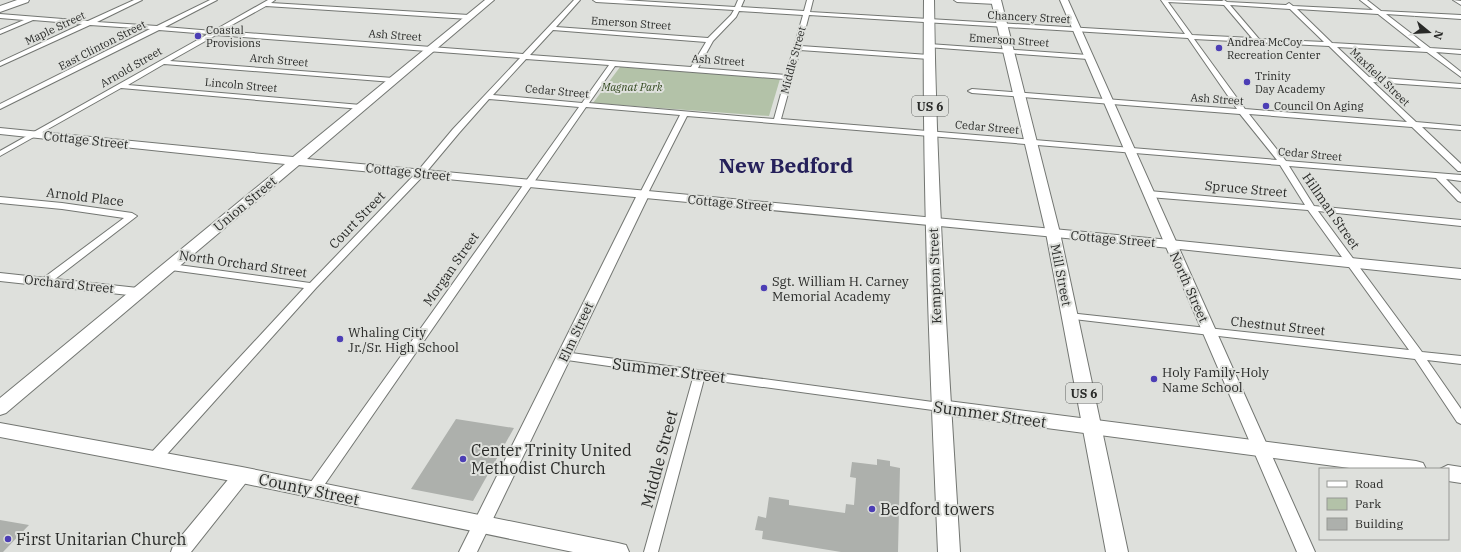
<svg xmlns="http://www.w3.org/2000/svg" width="1461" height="552" font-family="'IBM Plex Serif',serif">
	<rect width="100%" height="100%" fill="#dee0dc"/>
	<path fill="#b3c2a8" d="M 620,67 L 780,79 L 769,116 L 593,103 Z"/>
	<path fill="#adb0ac" d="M 456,419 L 514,428 L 473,501 L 411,489 Z
		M 877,459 L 890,461 L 890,466 L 900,468 L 898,552 L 841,552 L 762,539 L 763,531 L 755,530 L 758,516 L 766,518 L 769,497 L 789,500 L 789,505 L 845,513 L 846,504 L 854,505 L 856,478 L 850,477 L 852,462 L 877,465 Z
		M 0,520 L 29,525 L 3,552 L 0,552 Z"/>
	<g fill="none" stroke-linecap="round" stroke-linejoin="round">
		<defs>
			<path id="minor" d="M 134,0 L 142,0 L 97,22 L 157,26 L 210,0 L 217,0 L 165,27 L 213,31 L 268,0 L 275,0 L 271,3 L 469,15 L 472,17 L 469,19 L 266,6 L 221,31 L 523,54 L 574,0 L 580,0 L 556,27 L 708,38 L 731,15 L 734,10 L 596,2 L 593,0 L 623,0 L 735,7 L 738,0 L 744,0 L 741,7 L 804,11 L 807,0 L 813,0 L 810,12 L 1185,34 L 1161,0 L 1222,1 L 1224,0 L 1227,2 L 1286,5 L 1289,3 L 1293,6 L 1373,10 L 1360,0 L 1367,0 L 1381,11 L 1461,15 L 1461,19 L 1386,14 L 1430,48 L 1461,50 L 1461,54 L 1436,52 L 1461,72 L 1461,77 L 1427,52 L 1337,47 L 1369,77 L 1461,84 L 1461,88 L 1373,82 L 1416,122 L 1461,126 L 1461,130 L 1422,127 L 1461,164 L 1461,171 L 1458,171 L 1412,127 L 1249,114 L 1286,161 L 1461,175 L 1461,181 L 1446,179 L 1461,194 L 1461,202 L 1458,201 L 1436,178 L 1289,166 L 1314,206 L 1461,220 L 1461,226 L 1318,211 L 1422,352 L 1461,356 L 1461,364 L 1427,360 L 1461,409 L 1461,424 L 1457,422 L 1415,359 L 1065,318 L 1064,316 L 1065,314 L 1069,313 L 1409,350 L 1308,210 L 1149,197 L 1145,194 L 1149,191 L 1305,205 L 1280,165 L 687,116 L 647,195 L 643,198 L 639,195 L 680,115 L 586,107 L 318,494 L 313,495 L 308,494 L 306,490 L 308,486 L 579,107 L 489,99 L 459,133 L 423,176 L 316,288 L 160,462 L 155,463 L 150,462 L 149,458 L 150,454 L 304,288 L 171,270 L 168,269 L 166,267 L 168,265 L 171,264 L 310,283 L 417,172 L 453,129 L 520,58 L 216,35 L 170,61 L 393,78 L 396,80 L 393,82 L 164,64 L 128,85 L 361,105 L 365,107 L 361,109 L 121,88 L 0,156 L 0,151 L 208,34 L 159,30 L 0,109 L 0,104 L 150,29 L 90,25 L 0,66 L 0,62 L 82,24 L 33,20 L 0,34 L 0,30 L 24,20 L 0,18 L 0,14 L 88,21 ZM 1168,2 L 1224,5 L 1252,38 L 1192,35 ZM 1230,5 L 1290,9 L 1324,42 L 1259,39 ZM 1297,9 L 1378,14 L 1421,48 L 1332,43 ZM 739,11 L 803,15 L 786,75 L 698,68 L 713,41 L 736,17 ZM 809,15 L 1188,38 L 1237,109 L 972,89 L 968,91 L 972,93 L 1240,114 L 1277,160 L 781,119 L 800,50 L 929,59 L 932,57 L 929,55 L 801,46 ZM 553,30 L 706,42 L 691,67 L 530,55 ZM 1194,39 L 1329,46 L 1407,122 L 1245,109 ZM 526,59 L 609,65 L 582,103 L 493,95 ZM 615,66 L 785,79 L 774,119 L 589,103 Z
				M 954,0 L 990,0 L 999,2 L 996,4 L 957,2 Z
				M 1453,0 L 1461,1 L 1461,5 Z
				M 929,44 L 1088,55 L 1091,57 L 1088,59 L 927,47 L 926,46 Z
				M 0,197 L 62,203 L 132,213 L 137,216 L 50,283 L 42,283 L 41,281 L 42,279 L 124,218 L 62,209 L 0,203 Z
				M 564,352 L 940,403 L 944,404 L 946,407 L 944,410 L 940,411 L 704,379 L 658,552 L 644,552 L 693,378 L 560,359 L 558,356 L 560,353 Z"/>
			<path id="tertiary" d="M 1060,0 L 1068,0 L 1315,552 L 1297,552 Z
				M 643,192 L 647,193 L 649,195 L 477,552 L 459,552 L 637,195 L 639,193 Z
				M 0,273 L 138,288 L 143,289 L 145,292 L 143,295 L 138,296 L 0,281 Z
				M 242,468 L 248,470 L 251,475 L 248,480 L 191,552 L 171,552 L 173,546 L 236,470 Z"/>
			<path id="secondary" d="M 17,0 L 29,0 L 28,2 L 0,12 L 0,6 Z
				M 485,0 L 494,0 L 307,159 L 1170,240 L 1461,269 L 1461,279 L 1170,248 L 299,165 L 6,413 L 0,415 L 0,398 L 285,164 L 0,134 L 0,128 L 293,157 Z
				M 940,400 L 1416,461 L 1423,463 L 1426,469 L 1357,469 L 940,414 L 934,412 L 931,407 L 934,402 Z
				M 0,423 L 242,467 L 618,543 L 626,545 L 629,552 L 573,552 L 242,483 L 0,437 Z
				M 1448,465 L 1461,467 L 1461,483 L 1448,481 L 1448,469 L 1440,469 Z"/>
			<path id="primary" d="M 924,0 L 934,0 C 936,184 949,368 960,552 L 938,552 C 930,368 922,184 924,0 Z
				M 991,0 L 1001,0 L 1060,233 L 1128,552 L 1106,552 L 1046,233 Z"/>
		</defs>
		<use href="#minor" stroke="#737672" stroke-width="2"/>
		<use href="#tertiary" stroke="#737672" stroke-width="2"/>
		<use href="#secondary" stroke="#737672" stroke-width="2"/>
		<use href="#primary" stroke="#737672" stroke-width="2"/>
		<use href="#minor" fill="#fff" fill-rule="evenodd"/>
		<use href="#tertiary" fill="#fff" fill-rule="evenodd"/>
		<use href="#secondary" fill="#fff" fill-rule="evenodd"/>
		<use href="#primary" fill="#fff" fill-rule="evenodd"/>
	</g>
	<g fill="#4c3eb5" stroke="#dee0dc" stroke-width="1.5">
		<circle cx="198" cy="36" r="4"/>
		<circle cx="1219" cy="48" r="4"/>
		<circle cx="1247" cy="82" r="4"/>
		<circle cx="1266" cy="106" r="4"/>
		<circle cx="764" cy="288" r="4"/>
		<circle cx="340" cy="339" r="4"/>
		<circle cx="1154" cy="379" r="4"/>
		<circle cx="463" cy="459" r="4"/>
		<circle cx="872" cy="509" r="4"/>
		<circle cx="8" cy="539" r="4"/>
	</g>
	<g text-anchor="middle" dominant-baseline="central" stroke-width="4" stroke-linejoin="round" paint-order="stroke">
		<g font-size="11" fill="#292a28" stroke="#dee0dc">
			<text transform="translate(1029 17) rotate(3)">Chancery Street</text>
			<text transform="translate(631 23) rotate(4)">Emerson Street</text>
			<text transform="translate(55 28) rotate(-25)">Maple Street</text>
			<text transform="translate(395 35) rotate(4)">Ash Street</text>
			<text transform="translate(1009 40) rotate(4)">Emerson Street</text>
			<text transform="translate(102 45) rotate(-27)">East Clinton Street</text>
			<text transform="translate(279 60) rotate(5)">Arch Street</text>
			<text transform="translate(718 60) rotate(4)">Ash Street</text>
			<text transform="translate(793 60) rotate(-75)">Middle Street</text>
			<text transform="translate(131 67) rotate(-30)">Arnold Street</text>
			<text transform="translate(1380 77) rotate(44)">Maxfield Street</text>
			<text transform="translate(241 85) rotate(5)">Lincoln Street</text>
			<text transform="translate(557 91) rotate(5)">Cedar Street</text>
			<text transform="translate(1217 99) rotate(4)">Ash Street</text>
			<text transform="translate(987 127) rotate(5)">Cedar Street</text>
			<text transform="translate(1310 154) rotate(5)">Cedar Street</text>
		</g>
		<g font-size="11" fill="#292a28" stroke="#dee0dc" text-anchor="start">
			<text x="206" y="30">Coastal<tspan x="206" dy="13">Provisions</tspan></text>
			<text x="1227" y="42">Andrea McCoy<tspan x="1227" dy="13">Recreation Center</tspan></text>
			<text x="1255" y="76">Trinity<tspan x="1255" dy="13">Day Academy</tspan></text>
			<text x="1274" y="106">Council On Aging</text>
		</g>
		<g font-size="11" font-style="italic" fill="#32481e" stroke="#dee0dc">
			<text x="632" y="87">Magnat Park</text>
		</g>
		<g fill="#dee0dc" stroke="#5f615e" stroke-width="1">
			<rect x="912" y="96" width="36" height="20" rx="3"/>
			<rect x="1066" y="383" width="36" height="20" rx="3"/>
		</g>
		<g font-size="12" font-weight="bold" fill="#292a28">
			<text x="930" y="106">US 6</text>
			<text x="1084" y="393">US 6</text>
		</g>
		<g font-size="13" fill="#292a28" stroke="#dee0dc">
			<text transform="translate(86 140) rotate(6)">Cottage Street</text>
			<text transform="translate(408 172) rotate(6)">Cottage Street</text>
			<text transform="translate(1246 189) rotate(5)">Spruce Street</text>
			<text transform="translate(85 197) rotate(7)">Arnold Place</text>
			<text transform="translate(730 203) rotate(5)">Cottage Street</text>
			<text transform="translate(245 204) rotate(-40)">Union Street</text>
			<text transform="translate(1331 211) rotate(55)">Hillman Street</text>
			<text transform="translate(357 220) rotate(-46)">Court Street</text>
			<text transform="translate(1113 239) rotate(5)">Cottage Street</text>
			<text transform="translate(243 264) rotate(8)">North Orchard Street</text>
			<text transform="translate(451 269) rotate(-55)">Morgan Street</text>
			<text transform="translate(1061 275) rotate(79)">Mill Street</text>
			<text transform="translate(935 276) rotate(-92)">Kempton Street</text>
			<text transform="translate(69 284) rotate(6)">Orchard Street</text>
			<text transform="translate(1189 287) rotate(66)">North Street</text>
			<text transform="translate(1278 326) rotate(6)">Chestnut Street</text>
			<text transform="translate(576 332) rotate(-65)">Elm Street</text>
		</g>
		<g font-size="13" fill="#292a28" stroke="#dee0dc" text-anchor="start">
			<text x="772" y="281">Sgt. William H. Carney<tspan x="772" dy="15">Memorial Academy</tspan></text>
			<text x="348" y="332">Whaling City<tspan x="348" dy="15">Jr./Sr. High School</tspan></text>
			<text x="1162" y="372">Holy Family-Holy<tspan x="1162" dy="15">Name School</tspan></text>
		</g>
		<g font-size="16" fill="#292a28" stroke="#dee0dc">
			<text transform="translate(669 370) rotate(7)">Summer Street</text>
			<text transform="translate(990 414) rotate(8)">Summer Street</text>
			<text transform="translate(659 459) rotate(-75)">Middle Street</text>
			<text transform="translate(309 489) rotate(12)">County Street</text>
		</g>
		<g font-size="16" fill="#292a28" stroke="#dee0dc" text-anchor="start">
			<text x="471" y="450">Center Trinity United<tspan x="471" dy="18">Methodist Church</tspan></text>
			<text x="880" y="509">Bedford towers</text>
			<text x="16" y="539">First Unitarian Church</text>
		</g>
		<g font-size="21" font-weight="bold" fill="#25205a" stroke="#dee0dc">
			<text x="786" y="165">New Bedford</text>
		</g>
	</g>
	<rect x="1319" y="468" width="130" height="72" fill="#dee0dc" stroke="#969794"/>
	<rect x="1327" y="481" width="20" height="6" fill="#ffffff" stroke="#969794"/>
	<text x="1355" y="488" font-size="12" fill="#292a28">Road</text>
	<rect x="1327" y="498" width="20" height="12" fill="#b3c2a8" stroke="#969794"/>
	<text x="1355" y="508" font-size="12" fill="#292a28">Park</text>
	<rect x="1327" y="518" width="20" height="12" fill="#adb0ac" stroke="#969794"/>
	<text x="1355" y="528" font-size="12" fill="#292a28">Building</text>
	<g transform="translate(1429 32) rotate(108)" stroke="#dee0dc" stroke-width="3" paint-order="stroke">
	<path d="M0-3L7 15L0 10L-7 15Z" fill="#292a28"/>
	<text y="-6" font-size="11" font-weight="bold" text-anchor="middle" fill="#292a28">N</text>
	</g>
</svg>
